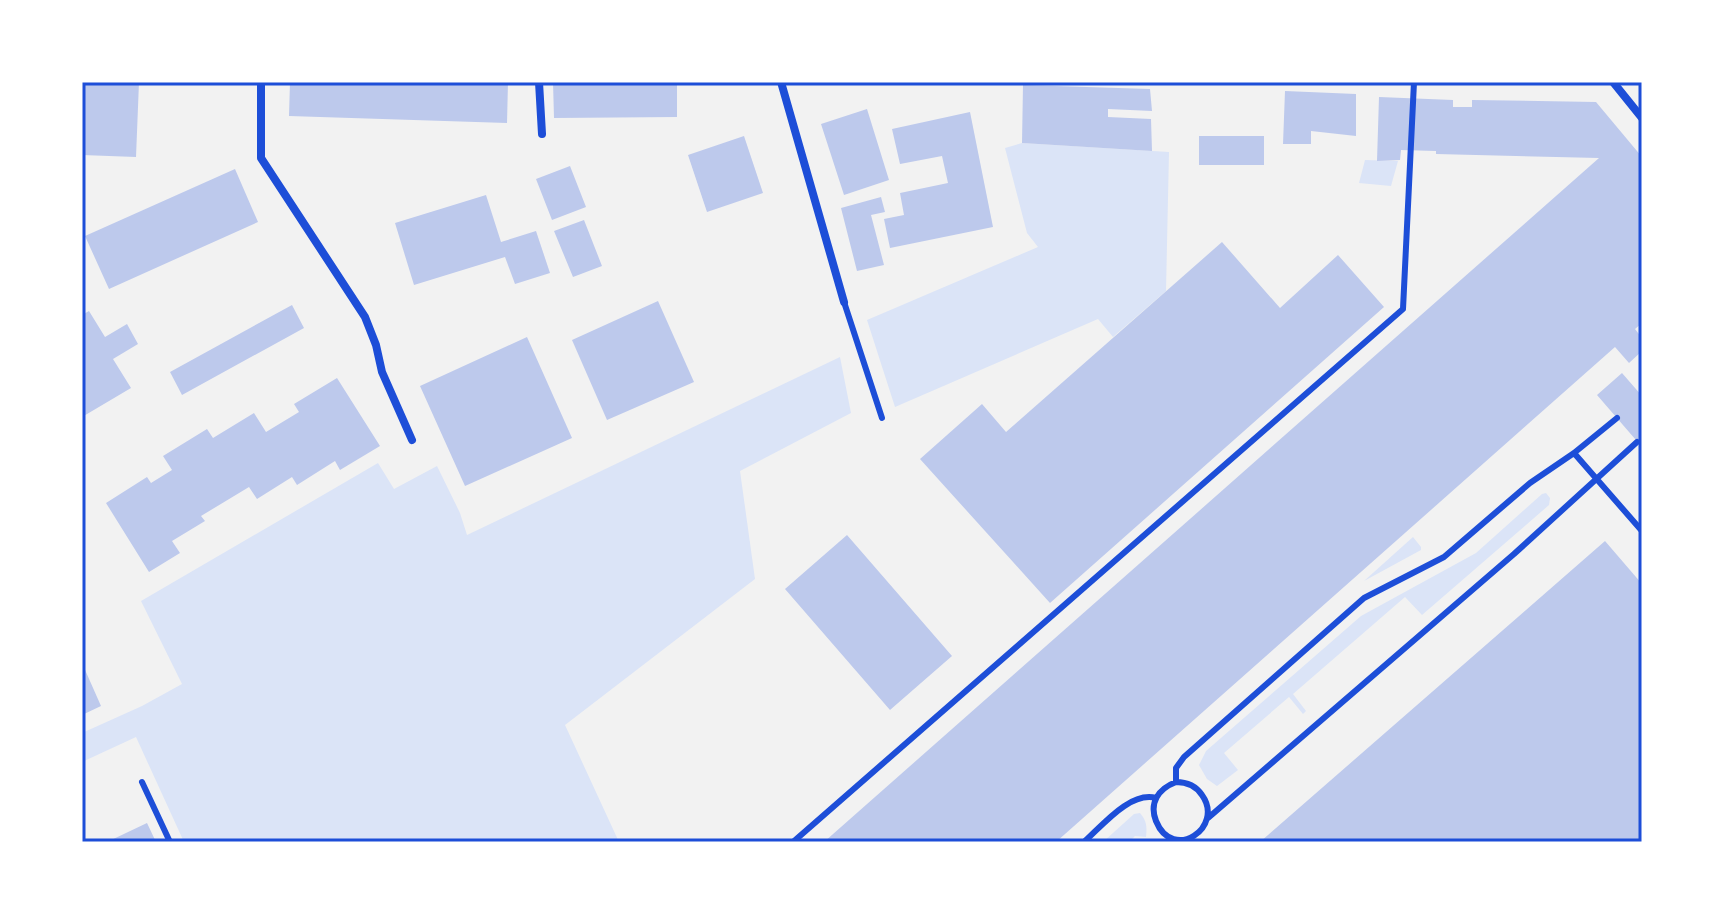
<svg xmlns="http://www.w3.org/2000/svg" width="1724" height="924" font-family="Jost,sans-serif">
	<rect width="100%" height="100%" fill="#f2f2f2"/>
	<path fill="#dbe4f7" d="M 1022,143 L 1169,152 L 1166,291 L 1113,337 L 1098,319 L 895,407 L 867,320 L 1038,247 L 1027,233 L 1005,148 Z
		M 1365,160 L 1398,161 L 1391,186 L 1359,183 Z
		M 840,357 L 851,413 L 740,471 L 755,579 L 565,725 L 619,842 L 184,842 L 136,737 L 82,762 L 82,733 L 142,706 L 182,684 L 141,601 L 378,463 L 394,489 L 437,466 L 460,513 L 467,535 Z
		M 1546,493 L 1550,498 L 1549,505 L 1422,615 L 1405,597 L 1293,694 L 1306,711 L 1303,714 L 1289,697 L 1224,753 L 1238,770 L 1217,786 L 1207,779 L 1199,765 L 1206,751 L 1361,616 L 1476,553 L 1542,494 Z
		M 1413,537 L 1421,547 L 1421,550 L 1364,581 Z
		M 1140,813 C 1147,821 1147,827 1146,837 L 1135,836 L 1129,842 L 1103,842 L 1134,814 Z"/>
	<path fill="#bdc9ec" d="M 82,82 L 139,82 L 136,157 L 82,155 Z
		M 290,82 L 508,82 L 507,123 L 289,116 Z
		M 553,82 L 677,82 L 677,117 L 554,118 Z
		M 1023,85 L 1150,89 L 1152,111 L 1108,109 L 1108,117 L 1151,119 L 1152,151 L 1022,143 Z
		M 1285,91 L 1356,94 L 1356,136 L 1311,131 L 1311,144 L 1283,144 Z
		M 1379,97 L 1453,100 L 1453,107 L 1472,107 L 1472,100 L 1596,102 L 1642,157 L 1642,323 L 1635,329 L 1642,338 L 1642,351 L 1629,363 L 1615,347 L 1056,842 L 824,842 L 1599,158 L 1436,154 L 1436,151 L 1401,150 L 1400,160 L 1377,161 Z
		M 867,109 L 889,180 L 844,195 L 821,124 Z
		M 970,112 L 993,227 L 890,248 L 884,219 L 904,215 L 900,193 L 948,183 L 942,156 L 900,164 L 892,129 Z
		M 744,136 L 763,193 L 707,212 L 688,155 Z
		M 1199,136 L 1264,136 L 1264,165 L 1199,165 Z
		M 570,166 L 586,207 L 552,220 L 536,179 Z
		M 235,169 L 258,222 L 109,289 L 85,236 Z
		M 486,195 L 501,242 L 536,231 L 550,273 L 515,284 L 505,257 L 414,285 L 395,223 Z
		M 881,197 L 885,212 L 871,215 L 884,265 L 857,271 L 841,208 Z
		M 584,220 L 602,266 L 573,277 L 554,231 Z
		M 1222,242 L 1280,308 L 1338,255 L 1384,307 L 1050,603 L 920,459 L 982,404 L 1006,432 Z
		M 658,301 L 694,382 L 607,420 L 572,340 Z
		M 292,305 L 304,328 L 182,395 L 170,372 Z
		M 89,311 L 105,337 L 127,324 L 138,344 L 113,359 L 131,388 L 82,417 L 82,315 Z
		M 527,337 L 572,438 L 465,486 L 420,386 Z
		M 1622,373 L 1642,396 L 1642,447 L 1597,395 Z
		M 337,378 L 380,446 L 340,470 L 335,461 L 297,485 L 292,477 L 257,499 L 249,487 L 201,516 L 205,521 L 172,541 L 180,553 L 149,572 L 106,503 L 147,477 L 151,483 L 172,470 L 163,456 L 207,429 L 213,438 L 254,413 L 266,432 L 299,412 L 294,404 Z
		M 847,535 L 952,656 L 890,710 L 785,589 Z
		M 1605,541 L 1642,584 L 1642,842 L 1260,842 Z
		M 82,663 L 101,706 L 82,715 Z
		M 147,823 L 156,842 L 107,842 Z"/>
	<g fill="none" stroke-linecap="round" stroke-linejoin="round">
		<path stroke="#1d4ed8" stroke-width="6" d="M 844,302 L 882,418
			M 1574,453 L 1642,531
			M 142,782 L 170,842
			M 1176,782 L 1176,768 L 1184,757 L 1364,598 L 1444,557 L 1530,483 L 1574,453 L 1617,418
			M 1176,782 C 1187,782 1196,786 1202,795 C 1225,827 1173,863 1156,821 C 1149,803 1158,789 1176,782 Z
			M 1208,818 L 1514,554 L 1637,442
			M 793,842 L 1403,309 L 1414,82
			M 1084,842 C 1102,826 1130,791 1156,798"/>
		<path stroke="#1d4ed8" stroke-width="8" d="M 261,82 L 261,158 L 365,317 L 376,345 L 382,372 L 412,440
			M 539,82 L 542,134
			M 781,82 L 844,302
			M 1613,82 L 1642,118"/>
	</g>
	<rect width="1724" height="924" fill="none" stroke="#ffffff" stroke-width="168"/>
	<rect x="84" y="84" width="1556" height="756" fill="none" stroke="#1d4ed8" stroke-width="3"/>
</svg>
